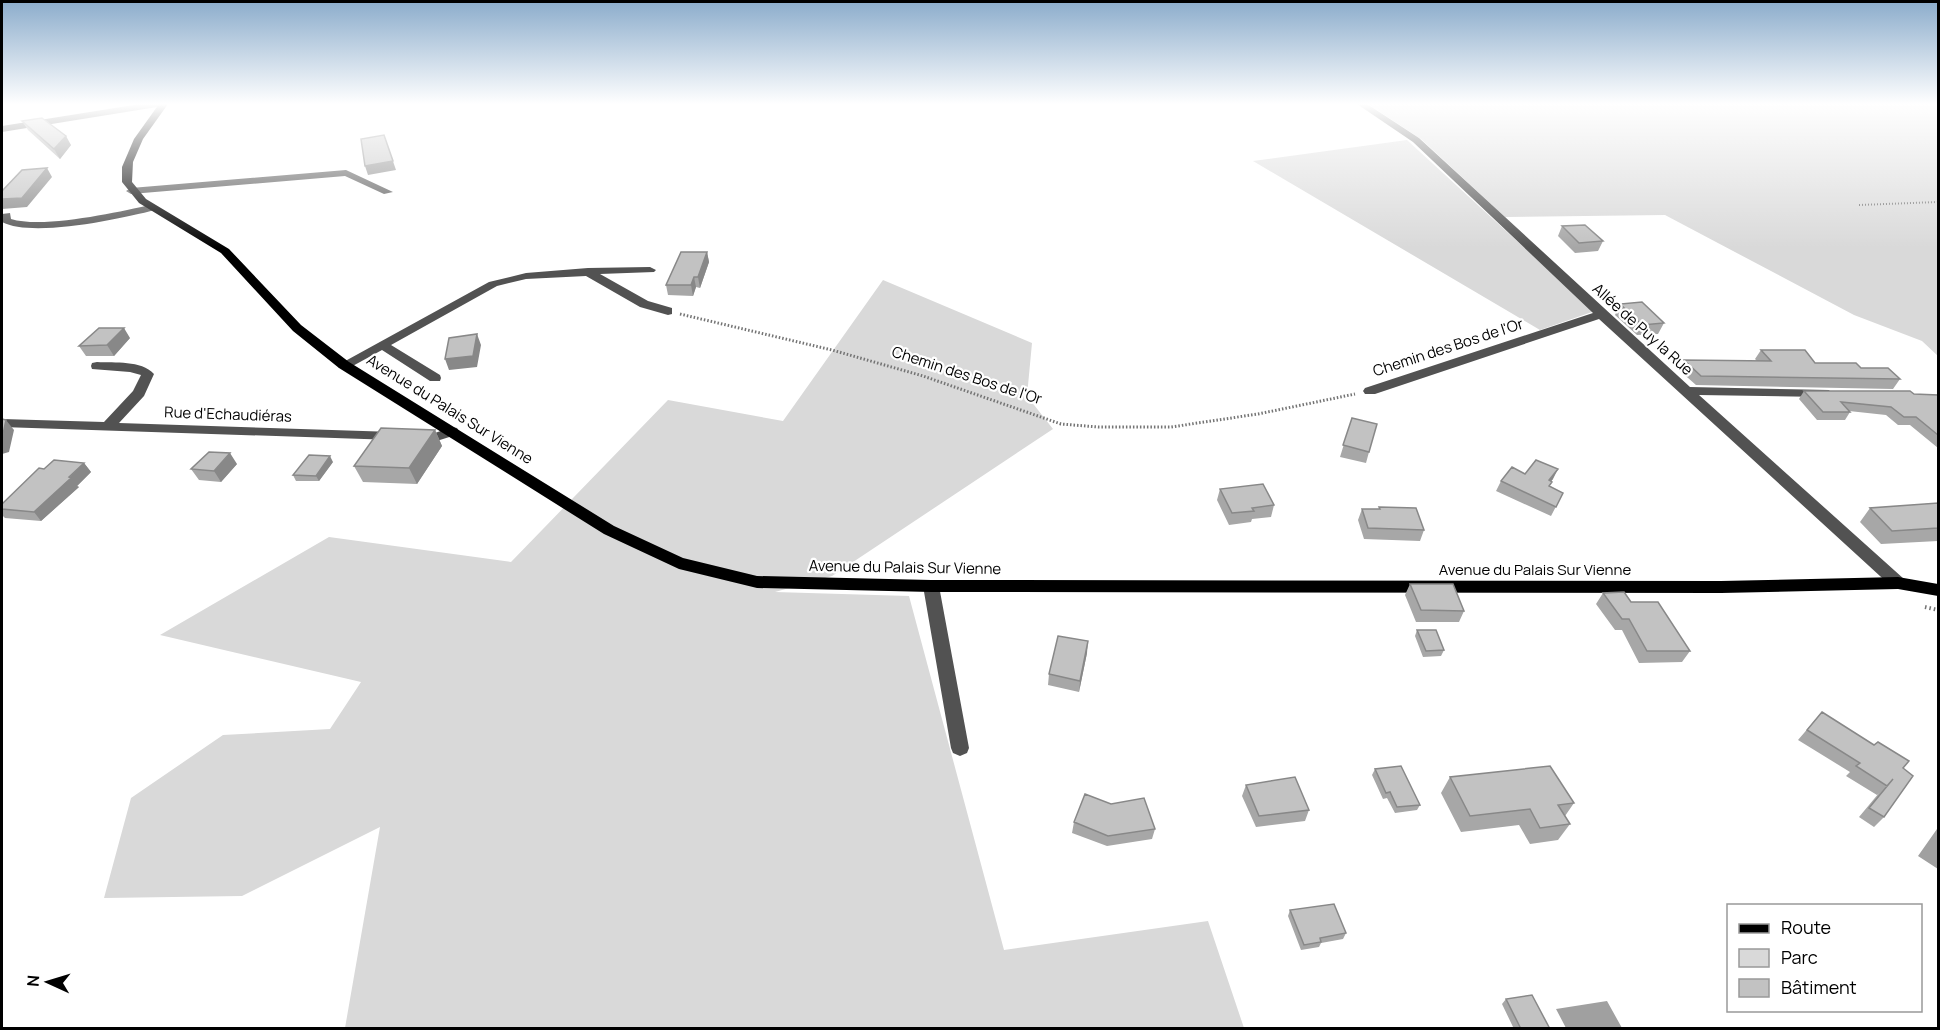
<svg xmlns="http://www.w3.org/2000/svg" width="1940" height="1030" font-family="Manrope,sans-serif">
	<rect width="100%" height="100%" fill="#fff"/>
	<path fill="#d9d9d9" d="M 1368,104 L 1938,104 L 1938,356 L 1922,341 L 1854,315 L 1665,215 L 1505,217 L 1421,139 Z
		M 1407,140 L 1589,307 L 1592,312 L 1540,330 L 1253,161 Z
		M 883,280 L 1032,343 L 1027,396 L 1053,429 L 832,576 L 775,592 L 909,596 L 1004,950 L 1208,921 L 1244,1028 L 345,1028 L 380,827 L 242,896 L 104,898 L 131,798 L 223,735 L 330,729 L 361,682 L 160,635 L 329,537 L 511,562 L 668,400 L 783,421 Z"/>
	<path fill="#a0a0a0" d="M 1937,829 L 1938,830 L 1938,869 L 1918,856 Z
		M 1607,1001 L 1622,1028 L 1566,1028 L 1556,1009 Z"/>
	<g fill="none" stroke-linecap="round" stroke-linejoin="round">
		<path stroke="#747474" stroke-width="2" stroke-dasharray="1 2" stroke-linecap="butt" d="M 1859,205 L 1938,202"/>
		<path stroke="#747474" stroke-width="3" stroke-dasharray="1.5 2" stroke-linecap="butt" d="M 680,314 L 832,350 L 923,376 L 1061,424 L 1098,427 L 1171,427 L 1258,414 L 1355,394"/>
		<path stroke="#747474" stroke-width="4" stroke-dasharray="1.5 3" stroke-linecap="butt" d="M 1925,607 L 1938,610"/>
		<path fill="#525252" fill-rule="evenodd" d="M 140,104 L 161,104 L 157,107 L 2,132 L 2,126 Z
			M 1357,104 L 1367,104 L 1419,138 L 1690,387 L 1829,390 L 1831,393 L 1829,396 L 1824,397 L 1699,395 L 1904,579 L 1906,583 L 1904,587 L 1892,587 L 1599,319 L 1375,394 L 1365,394 L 1363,391 L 1365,388 L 1593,313 L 1413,142 Z
			M 346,170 L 393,192 L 384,194 L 345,176 L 131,194 L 126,191 L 131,188 Z
			M 151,205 L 155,206 L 155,210 C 120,219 32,238 2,222 L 2,214 L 10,213 L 11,219 C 44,229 117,212 151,205 Z
			M 650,267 L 656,270 L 654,272 L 600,274 L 648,301 L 672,308 L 672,314 L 668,315 L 640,307 L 586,276 L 526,279 L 497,286 L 391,345 L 440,375 L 441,378 L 440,381 L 430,381 L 382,350 L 349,368 L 339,368 L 338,365 L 489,282 L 526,273 L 588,268 Z
			M 97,362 C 115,363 141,360 154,374 L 144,396 L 119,423 L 394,432 L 401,436 L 394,440 L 2,427 L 2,419 L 104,422 L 133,391 L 141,375 L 130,372 L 92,369 L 91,366 L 92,363 Z
			M 452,427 L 457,428 L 459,431 L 457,434 C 444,439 423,448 411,437 L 418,433 L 435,433 Z
			M 931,580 L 937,582 L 939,586 L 969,748 L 967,753 L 960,756 L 953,753 L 951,748 L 923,586 L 925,582 Z"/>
		<path fill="#000" fill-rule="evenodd" d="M 159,104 L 168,104 L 143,139 L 133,162 L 132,182 L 146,199 L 229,249 L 301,325 L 349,362 L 614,526 L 683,558 L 757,576 L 931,580 L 1721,581 L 1898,577 L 1938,584 L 1938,596 L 1898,589 L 1721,593 L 931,592 L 757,588 L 679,569 L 604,534 L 339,368 L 293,331 L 221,253 L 139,203 L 122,182 L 122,167 L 134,139 Z"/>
	</g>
	<path fill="#a7a7a7" d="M 22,121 L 71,145 L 60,159 L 28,130 Z
		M 1562,226 L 1603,241 L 1598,251 L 1575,253 L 1558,236 Z
		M 707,252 L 709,262 L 700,288 L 696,287 L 693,296 L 668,295 L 666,285 Z
		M 1620,304 L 1664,323 L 1658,334 L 1637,335 L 1615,315 Z
		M 130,338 L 114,356 L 86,356 L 79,346 Z
		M 1761,350 L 1815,363 L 1861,368 L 1900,379 L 1893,389 L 1696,385 L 1679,370 L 1684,360 L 1757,361 L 1755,359 Z
		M 1804,391 L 1938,395 L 1938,448 L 1910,425 L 1898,425 L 1886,415 L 1849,411 L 1850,412 L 1845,420 L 1817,420 L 1799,399 Z
		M 1352,418 L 1369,452 L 1366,463 L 1340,457 Z
		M 435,430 L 442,446 L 417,484 L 363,482 L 354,466 Z
		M 333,462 L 319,481 L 296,481 L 293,475 Z
		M 84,463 L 91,472 L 77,486 L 79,487 L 41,521 L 5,518 L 2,515 L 2,504 L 44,469 Z
		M 237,464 L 221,482 L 199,480 L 191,469 Z
		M 1525,474 L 1553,479 L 1551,481 L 1550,486 L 1563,493 L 1551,516 L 1496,491 L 1501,481 Z
		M 1220,489 L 1274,505 L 1271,517 L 1252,519 L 1251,522 L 1229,525 L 1217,500 Z
		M 1938,503 L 1938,541 L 1881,544 L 1860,522 L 1870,508 Z
		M 1379,507 L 1424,530 L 1420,541 L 1364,539 L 1358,520 L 1362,509 L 1379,509 Z
		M 1410,584 L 1464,611 L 1459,622 L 1416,622 L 1405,595 Z
		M 1603,593 L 1631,602 L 1690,651 L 1682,662 L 1639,663 L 1622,630 L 1615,630 L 1596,604 Z
		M 1417,630 L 1444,650 L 1441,656 L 1423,657 L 1415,636 Z
		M 1087,653 L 1079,692 L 1048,685 L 1049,674 Z
		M 1822,712 L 1903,768 L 1884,817 L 1874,827 L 1859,817 L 1879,793 L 1877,795 L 1846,776 L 1850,772 L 1798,740 Z
		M 1375,769 L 1420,805 L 1417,810 L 1395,813 L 1387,798 L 1383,799 L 1372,775 Z
		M 1450,777 L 1574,803 L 1565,816 L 1570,824 L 1558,840 L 1530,844 L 1519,825 L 1461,832 L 1441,793 Z
		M 1246,785 L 1309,810 L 1305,821 L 1256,827 L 1242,796 Z
		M 1074,822 L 1155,829 L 1152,839 L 1107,846 L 1072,833 Z
		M 1290,910 L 1346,933 L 1343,939 L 1321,943 L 1319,947 L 1301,950 L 1288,916 Z
		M 1506,999 L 1550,1029 L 1514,1029 L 1502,1004 Z"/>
	<path fill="#888" d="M 384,135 L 396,170 L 368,175 L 365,166 Z
		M 66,136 L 71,145 L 60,159 L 54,149 Z
		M 47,168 L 52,177 L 27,207 L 2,209 L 2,199 Z
		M 707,252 L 709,262 L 700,288 L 698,277 Z
		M 694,277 L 696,287 L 693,296 L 691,285 Z
		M 124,328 L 130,338 L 114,356 L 107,345 Z
		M 477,334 L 481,345 L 477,367 L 449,370 L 445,359 Z
		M 6,420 L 14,430 L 9,452 L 2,454 L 2,439 Z
		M 435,430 L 442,446 L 417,484 L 409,468 Z
		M 230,453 L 237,464 L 221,482 L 214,471 Z
		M 330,456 L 333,462 L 319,481 L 316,476 Z
		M 84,463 L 91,472 L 77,486 L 79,487 L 41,521 L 34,512 Z
		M 1558,469 L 1553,479 L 1544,490 L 1549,480 Z
		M 1088,641 L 1087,653 L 1079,692 L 1080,681 Z"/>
	<path fill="#c2c2c2" stroke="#888" stroke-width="1.5" d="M 42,118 L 66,136 L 54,149 L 22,121 Z
		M 384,135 L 393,161 L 365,166 L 361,139 Z
		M 47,168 L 22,198 L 2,199 L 2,191 L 22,170 Z
		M 1585,225 L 1603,241 L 1579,243 L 1562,226 Z
		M 681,252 L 707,252 L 698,277 L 694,277 L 691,285 L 666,285 Z
		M 1642,302 L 1664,323 L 1642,325 L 1620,304 Z
		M 99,328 L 124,328 L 107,345 L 79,346 Z
		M 477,334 L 473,356 L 445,359 L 449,338 Z
		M 1761,350 L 1805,350 L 1815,363 L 1856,363 L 1861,368 L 1888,368 L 1900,379 L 1701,376 L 1684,360 L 1771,361 Z
		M 1804,391 L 1910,391 L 1914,394 L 1938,395 L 1938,435 L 1916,417 L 1904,417 L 1891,407 L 1841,402 L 1850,412 L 1823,412 Z
		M 1352,418 L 1377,424 L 1369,452 L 1343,445 Z
		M 2,419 L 6,420 L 2,439 Z
		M 381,428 L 435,430 L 409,468 L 354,466 Z
		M 209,452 L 230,453 L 214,471 L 191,469 Z
		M 309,455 L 330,456 L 316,476 L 293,475 Z
		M 54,460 L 84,463 L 69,477 L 71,478 L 34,512 L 2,509 L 2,504 L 39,468 L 44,469 Z
		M 1536,460 L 1558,469 L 1549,480 L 1552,482 L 1549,486 L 1563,493 L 1556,507 L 1501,481 L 1512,467 L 1525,474 Z
		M 1263,484 L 1274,505 L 1252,508 L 1254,511 L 1232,513 L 1220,489 Z
		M 1938,503 L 1938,528 L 1892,531 L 1870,508 Z
		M 1379,507 L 1416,508 L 1424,530 L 1368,528 L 1362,509 L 1380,509 Z
		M 1410,584 L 1453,584 L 1464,611 L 1421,610 Z
		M 1624,592 L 1631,602 L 1658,602 L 1690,651 L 1647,651 L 1629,619 L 1622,619 L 1603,593 Z
		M 1417,630 L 1436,630 L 1444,650 L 1426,651 Z
		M 1058,636 L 1088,641 L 1080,681 L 1049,674 Z
		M 1822,712 L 1874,745 L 1878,742 L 1909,761 L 1903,768 L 1913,776 L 1884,817 L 1869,808 L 1893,779 L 1887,786 L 1856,766 L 1860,763 L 1807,730 Z
		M 1401,766 L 1420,805 L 1397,807 L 1390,792 L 1386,793 L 1375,769 Z
		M 1550,766 L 1574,803 L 1558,805 L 1570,824 L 1540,828 L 1530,809 L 1470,816 L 1450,777 Z
		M 1295,777 L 1309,810 L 1259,816 L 1246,785 Z
		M 1085,794 L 1111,804 L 1144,798 L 1155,829 L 1108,836 L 1074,822 Z
		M 1334,904 L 1346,933 L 1320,938 L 1321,942 L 1304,945 L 1290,910 Z
		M 1532,995 L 1550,1029 L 1521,1029 L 1506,999 Z"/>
	<linearGradient id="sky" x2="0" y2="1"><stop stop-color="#8baccb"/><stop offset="0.42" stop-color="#fff"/><stop offset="1" stop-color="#fff" stop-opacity="0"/></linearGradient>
	<rect width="1940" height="248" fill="url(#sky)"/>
	<g text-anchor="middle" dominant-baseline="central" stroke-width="4.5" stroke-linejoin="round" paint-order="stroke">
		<g font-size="15" fill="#000" stroke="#fff">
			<text transform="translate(1643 329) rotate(42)">Allée de Puy la Rue</text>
			<text transform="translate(1448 347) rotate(-18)">Chemin des Bos de l'Or</text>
			<text transform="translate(967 375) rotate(18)">Chemin des Bos de l'Or</text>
			<text transform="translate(450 409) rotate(32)">Avenue du Palais Sur Vienne</text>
			<text transform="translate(228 414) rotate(2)">Rue d'Echaudiéras</text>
			<text transform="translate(905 567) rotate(1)">Avenue du Palais Sur Vienne</text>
			<text x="1535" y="569">Avenue du Palais Sur Vienne</text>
		</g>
	</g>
	<rect width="1940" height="1030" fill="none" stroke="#000000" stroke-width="6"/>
	<rect x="1727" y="904" width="195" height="108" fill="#ffffff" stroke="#999999" stroke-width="1.5"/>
	<rect x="1739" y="924" width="30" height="9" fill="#000000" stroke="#999999" stroke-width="1.5"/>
	<text x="1781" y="934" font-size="18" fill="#000000">Route</text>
	<rect x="1739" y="949" width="30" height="18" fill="#d9d9d9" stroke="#999999" stroke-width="1.5"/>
	<text x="1781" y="964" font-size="18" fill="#000000">Parc</text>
	<rect x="1739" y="979" width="30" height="18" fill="#c2c2c2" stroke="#999999" stroke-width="1.5"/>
	<text x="1781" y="994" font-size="18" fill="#000000">Bâtiment</text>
	<g transform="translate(48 982) rotate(274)" stroke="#ffffff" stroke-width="4.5" paint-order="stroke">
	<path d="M0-4.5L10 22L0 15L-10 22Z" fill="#000000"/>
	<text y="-9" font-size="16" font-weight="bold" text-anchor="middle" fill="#000000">N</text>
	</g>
</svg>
